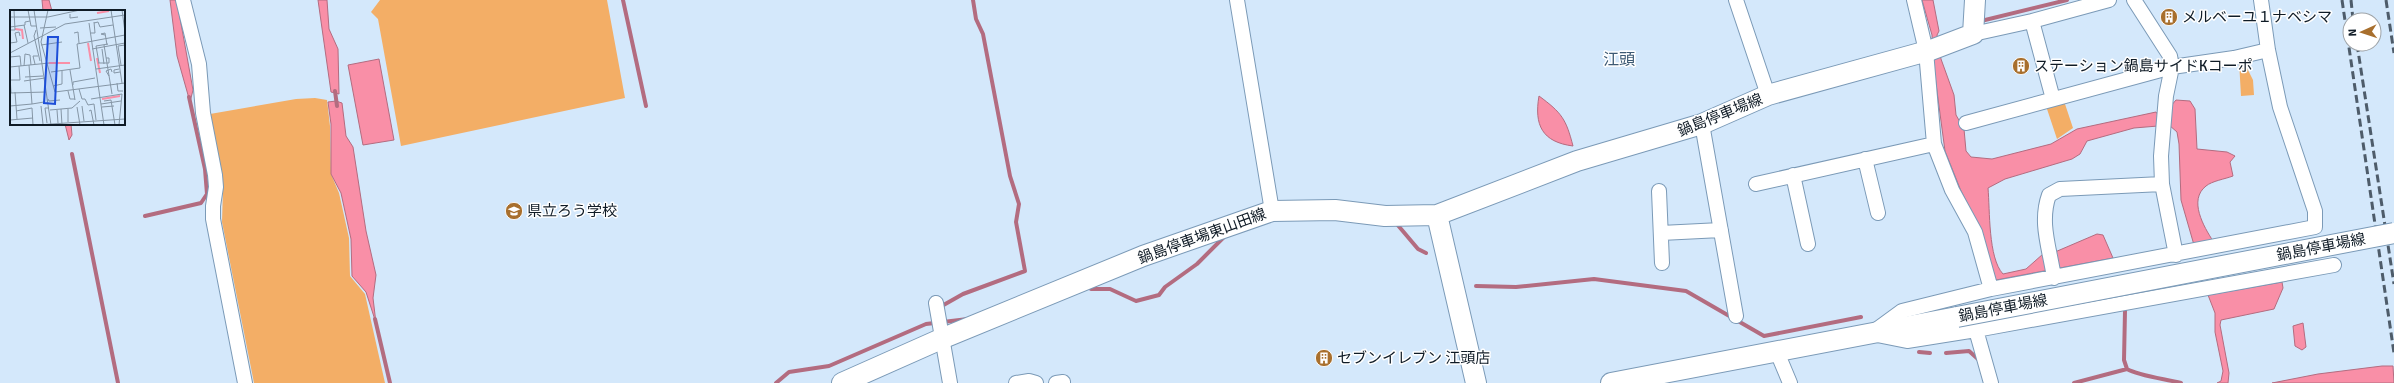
<svg xmlns="http://www.w3.org/2000/svg" width="2394" height="383" font-family="Signika,'Noto Sans JP',sans-serif">
	<rect width="100%" height="100%" fill="#d4e8fb"/>
	<path fill="#f3ae66" d="M 380,0 L 607,0 L 625,98 L 401,146 L 378,19 L 371,12 Z
		M 2243,60 L 2253,80 L 2254,95 L 2241,96 L 2239,61 Z
		M 315,98 L 327,100 L 330,126 L 331,174 L 339,193 L 349,238 L 350,276 L 365,294 L 385,383 L 254,383 L 222,222 L 223,190 L 210,114 L 296,99 Z
		M 2064,101 L 2073,128 L 2057,139 L 2046,106 Z"/>
	<path fill="#f98fa7" stroke="#b36c80" d="M 42,0 L 49,0 L 52,11 L 43,11 Z
		M 170,0 L 176,0 L 178,7 L 193,90 L 190,102 L 177,56 Z
		M 318,0 L 327,0 L 329,29 L 338,49 L 339,94 L 331,92 Z
		M 1922,0 L 1933,0 L 1939,31 L 1937,35 L 1941,59 L 1954,95 L 1956,115 L 1964,129 L 1966,151 L 1971,157 L 1992,159 L 2051,144 L 2077,129 L 2156,112 L 2160,118 L 2158,126 L 2134,128 L 2087,141 L 2080,154 L 2072,159 L 2005,179 L 1988,188 C 1990,210 1988,258 2003,274 L 2026,269 L 2043,254 L 2055,252 L 2097,234 L 2103,235 L 2113,258 L 1996,280 L 1980,228 L 1961,191 L 1945,151 L 1933,61 L 1932,35 Z
		M 379,59 L 394,140 L 363,145 L 348,65 Z
		M 1539,96 C 1562,113 1566,119 1573,146 C 1542,142 1534,125 1539,96 Z
		M 2176,100 L 2190,101 L 2195,109 L 2197,149 L 2227,152 L 2235,156 L 2230,162 L 2233,176 C 2225,179 2212,181 2206,186 C 2188,200 2204,227 2213,241 L 2194,245 L 2181,200 L 2179,144 L 2177,132 L 2169,125 L 2170,107 Z
		M 336,101 L 342,103 L 346,136 L 353,147 L 366,231 L 376,275 L 373,298 L 376,323 L 366,292 L 352,276 L 351,239 L 341,193 L 331,174 L 331,124 L 328,102 Z
		M 65,124 L 71,124 L 72,135 L 69,140 Z
		M 2282,282 L 2283,288 L 2274,309 L 2221,320 L 2220,325 L 2229,373 L 2228,383 L 2217,383 L 2221,381 L 2223,371 L 2215,332 L 2215,313 L 2208,295 Z
		M 2303,323 L 2306,347 L 2302,350 L 2295,346 L 2293,326 Z
		M 2382,366 L 2393,366 L 2394,383 L 2272,383 L 2318,374 Z"/>
	<g fill="none" stroke-linecap="round" stroke-linejoin="round">
		<path stroke="#b36c80" stroke-width="4" d="M 623,0 L 646,106
			M 1981,21 L 2067,0
			M 335,91 L 337,106
			M 72,154 L 118,383
			M 145,216 L 201,203 L 207,194 L 205,169 L 189,97
			M 1396,223 L 1418,249 L 1426,253
			M 1476,286 L 1516,287 L 1594,279 L 1686,291 L 1764,336 L 1861,317
			M 1091,289 L 1110,289 L 1136,301 L 1159,295 L 1165,287 L 1197,264 L 1223,238
			M 940,307 L 963,294 L 1025,271 L 1016,222 L 1019,204 L 1010,176 L 983,34 L 976,19 L 973,0
			M 2125,311 L 2124,360 L 2127,369 C 2139,376 2166,379 2181,383
			M 375,319 L 390,383
			M 1919,352 L 1930,353
			M 1946,353 L 1969,351 L 1979,360
			M 776,383 L 789,372 L 829,366 L 926,324 L 968,319
			M 2074,383 L 2127,369"/>
		<defs>
			<path id="minor" d="M 183,0 L 199,64 L 203,113 L 215,175 L 216,187 L 213,206 L 213,219 L 245,383
				M 1237,0 L 1272,211
				M 1736,0 L 1768,95
				M 2134,0 L 2170,56 L 2172,67 L 2166,96 L 2161,156 L 2162,184 L 2176,255
				M 2032,21 L 2053,99
				M 1973,34 L 2032,21 L 2109,0
				M 1966,123 L 2172,67 L 2234,58 L 2268,50
				M 1702,124 L 1736,316
				M 1865,159 L 1878,213
				M 1793,175 L 1808,244
				M 1756,184 L 1934,144
				M 1659,191 L 1662,263
				M 1661,233 L 1721,230
				M 2054,278 C 2050,249 2039,223 2049,195 L 2060,189 L 2162,184
				M 1991,289 L 2315,227 L 2315,211 L 2280,107 L 2268,50 L 2261,0
				M 936,303 L 950,383
				M 1876,330 L 1902,311 L 1991,289 L 1975,232 L 1952,190 L 1934,144 L 1926,51 L 1914,0
				M 1976,330 L 2334,265
				M 1877,335 L 1907,341 L 1976,330 L 1991,383
				M 1777,352 L 1790,383
				M 1016,383 L 1029,381 L 1036,383
				M 1056,383 L 1063,382"/>
			<path id="secondary" d="M 1437,215 L 1476,383
				M 842,383 L 941,339 L 1143,256 L 1272,211 L 1335,210 L 1385,216 L 1437,215 L 1577,161 L 1702,124 L 1768,95 L 1931,50 L 1973,34 L 1975,0
				M 1611,383 L 1957,317"/>
		</defs>
		<use href="#minor" stroke="#7b9ab7" stroke-width="16"/>
		<use href="#secondary" stroke="#7b9ab7" stroke-width="22"/>
		<use href="#minor" stroke="#fff" stroke-width="14"/>
		<use href="#secondary" stroke="#fff" stroke-width="20"/>
		<path stroke="#4e5c6a" stroke-width="3" stroke-dasharray="8 4" stroke-linecap="butt" d="M 2342,0 L 2394,353
			M 2351,0 L 2353,20
			M 2386,0 L 2394,53
			M 2357,44 L 2394,284"/>
		<defs>
			<path id="secondary-bridge" d="M 1957,317 L 2394,233"/>
		</defs>
		<use href="#secondary-bridge" stroke="#7b9ab7" stroke-width="22" stroke-linecap="butt"/>
		<use href="#secondary-bridge" stroke="#fff" stroke-width="20"/>
	</g>
	<defs>
		<symbol id="building-disc" viewBox="-11 -11 22 22"><circle r="9.5" fill="#a86f2d" stroke="#fff"/><path d="M-4-6H4V6H1V3H-1V6H-4ZM-2.5-4.3h1.7v1.8h-1.7ZM.8-4.3h1.7v1.8H.8ZM-2.5-1h1.7V.8h-1.7ZM.8-1h1.7V.8H.8Z" fill="#fff"/></symbol>
		<symbol id="school-disc" viewBox="-11 -11 22 22"><circle r="9.5" fill="#a86f2d" stroke="#fff"/><path d="M0-5L7-2L0 1L-7-2ZM-4 1L0 2.5L4 1V4Q0 6-4 4Z" fill="#fff"/></symbol>
	</defs>
	<g fill-rule="evenodd">
		<use href="#building-disc" x="2159" y="7" width="20" height="20"/>
		<use href="#building-disc" x="2011" y="56" width="20" height="20"/>
		<use href="#school-disc" x="504" y="201" width="20" height="20"/>
		<use href="#building-disc" x="1314" y="348" width="20" height="20"/>
	</g>
	<g text-anchor="middle" dominant-baseline="central" stroke-width="3" stroke-linejoin="round" paint-order="stroke">
		<g font-size="15" fill="#0f1b26" stroke="#fff" text-anchor="start">
			<text x="2182" y="17">メルベーユ１ナベシマ</text>
			<text x="2034" y="66">ステーション鍋島サイドKコーポ</text>
			<text x="527" y="211">県立ろう学校</text>
			<text x="1337" y="358">セブンイレブン 江頭店</text>
		</g>
		<g font-size="15" fill="#0f1b26" stroke="#fff">
			<text transform="translate(1720 115) rotate(-22)">鍋島停車場線</text>
			<text transform="translate(1202 236) rotate(-20)">鍋島停車場東山田線</text>
			<text transform="translate(2321 247) rotate(-11)">鍋島停車場線</text>
			<text transform="translate(2003 308) rotate(-11)">鍋島停車場線</text>
		</g>
		<g font-size="16" fill="#3d5a74" stroke="#fff">
			<text x="1619" y="60">江頭</text>
		</g>
	</g>
	<g transform="translate(10 10)">
		<rect width="115" height="115" fill="#d4e8fb"/>
		<path fill="none" stroke="#f98fa7" stroke-width="2" d="M 87,3 L 99,1M 5,19 L 12,20 L 13,29M 78,33 L 81,51M 87,48 L 90,63M 39,53 L 60,53M 92,89 L 110,86"/>
		<path fill="none" stroke="#8596a6" stroke-width="1" d="M 18,0 L 21,16 L 26,16M 24,0 L 41,115M 38,0 L 31,32 L 45,82 L 115,73M 101,0 L 112,73M 112,0 L 115,22M 60,4 L 60,8 L 68,7M 0,7 L 38,7M 38,7 L 70,0M 79,13 L 94,115M 84,13 L 88,12 L 90,17 L 103,15M 14,15 L 18,33M 0,17 L 15,15 L 15,12 L 20,11M 30,18 L 46,17M 0,20 L 5,20 L 4,0M 26,20 L 24,26 L 30,51M 64,23 L 68,22 L 69,33M 81,23 L 85,23 L 84,12M 95,25 L 91,24 L 95,23 L 97,35M 0,33 L 7,32 L 5,23 L 9,22 L 10,26M 31,35 L 52,32M 94,35 L 102,84M 82,39 L 115,33M 92,39 L 94,54M 0,43 L 55,14 L 115,5M 0,47 L 10,46 L 11,56M 88,53 L 99,53 L 99,48 L 96,48M 89,53 L 86,36 L 98,34M 25,54 L 23,46 L 28,46M 111,55 L 108,36 L 115,35M 14,56 L 15,44 L 20,45 L 21,55M 0,57 L 39,53M 86,59 L 115,55M 109,59 L 104,60 L 104,63 L 110,62M 60,60 L 65,90M 41,62 L 70,58 L 67,34 L 115,25M 0,66 L 1,83M 99,66 L 96,61 L 101,59 L 102,62M 15,67 L 33,66M 0,70 L 10,70 L 9,56M 14,71 L 35,68M 107,73 L 108,81 L 113,81M 63,75 L 63,72 L 85,68M 43,76 L 52,74 L 52,61M 69,79 L 72,89 L 75,89 L 78,95 L 84,94 L 86,110M 58,81 L 60,89 L 65,89M 5,82 L 7,109M 0,83 L 36,82M 38,89 L 39,91 L 50,90M 81,89 L 112,84 L 109,115M 94,91 L 101,90 L 105,115M 22,94 L 34,92M 91,94 L 111,91M 0,96 L 22,94 L 19,55M 31,96 L 33,114M 72,96 L 74,111M 67,97 L 70,115M 92,97 L 104,96M 51,99 L 52,115M 58,99 L 58,112M 40,100 L 62,98 L 70,91M 47,100 L 48,113M 6,101 L 22,98 L 23,115M 79,101 L 81,100 L 84,115M 0,110 L 23,108M 37,113 L 35,98 L 39,98M 27,115 L 115,109"/>
		<path fill="#1d4ed8" fill-opacity="0.15" stroke="#1d4ed8" stroke-width="2" d="M 38,27 L 48,27 L 45,94 L 34,93 Z"/>
		<rect width="115" height="115" fill="none" stroke="#0f1b26" stroke-width="2"/>
	</g>
	<g transform="translate(2362 32) rotate(267)"><circle r="19" fill="#ffffff" stroke="#9fa4a8"/>
	<path d="M0-3L7 15L0 10L-7 15Z" fill="#a86f2d"/>
	<text y="-6" font-size="11" font-weight="bold" text-anchor="middle" fill="#0f1b26">N</text>
	</g>
</svg>
